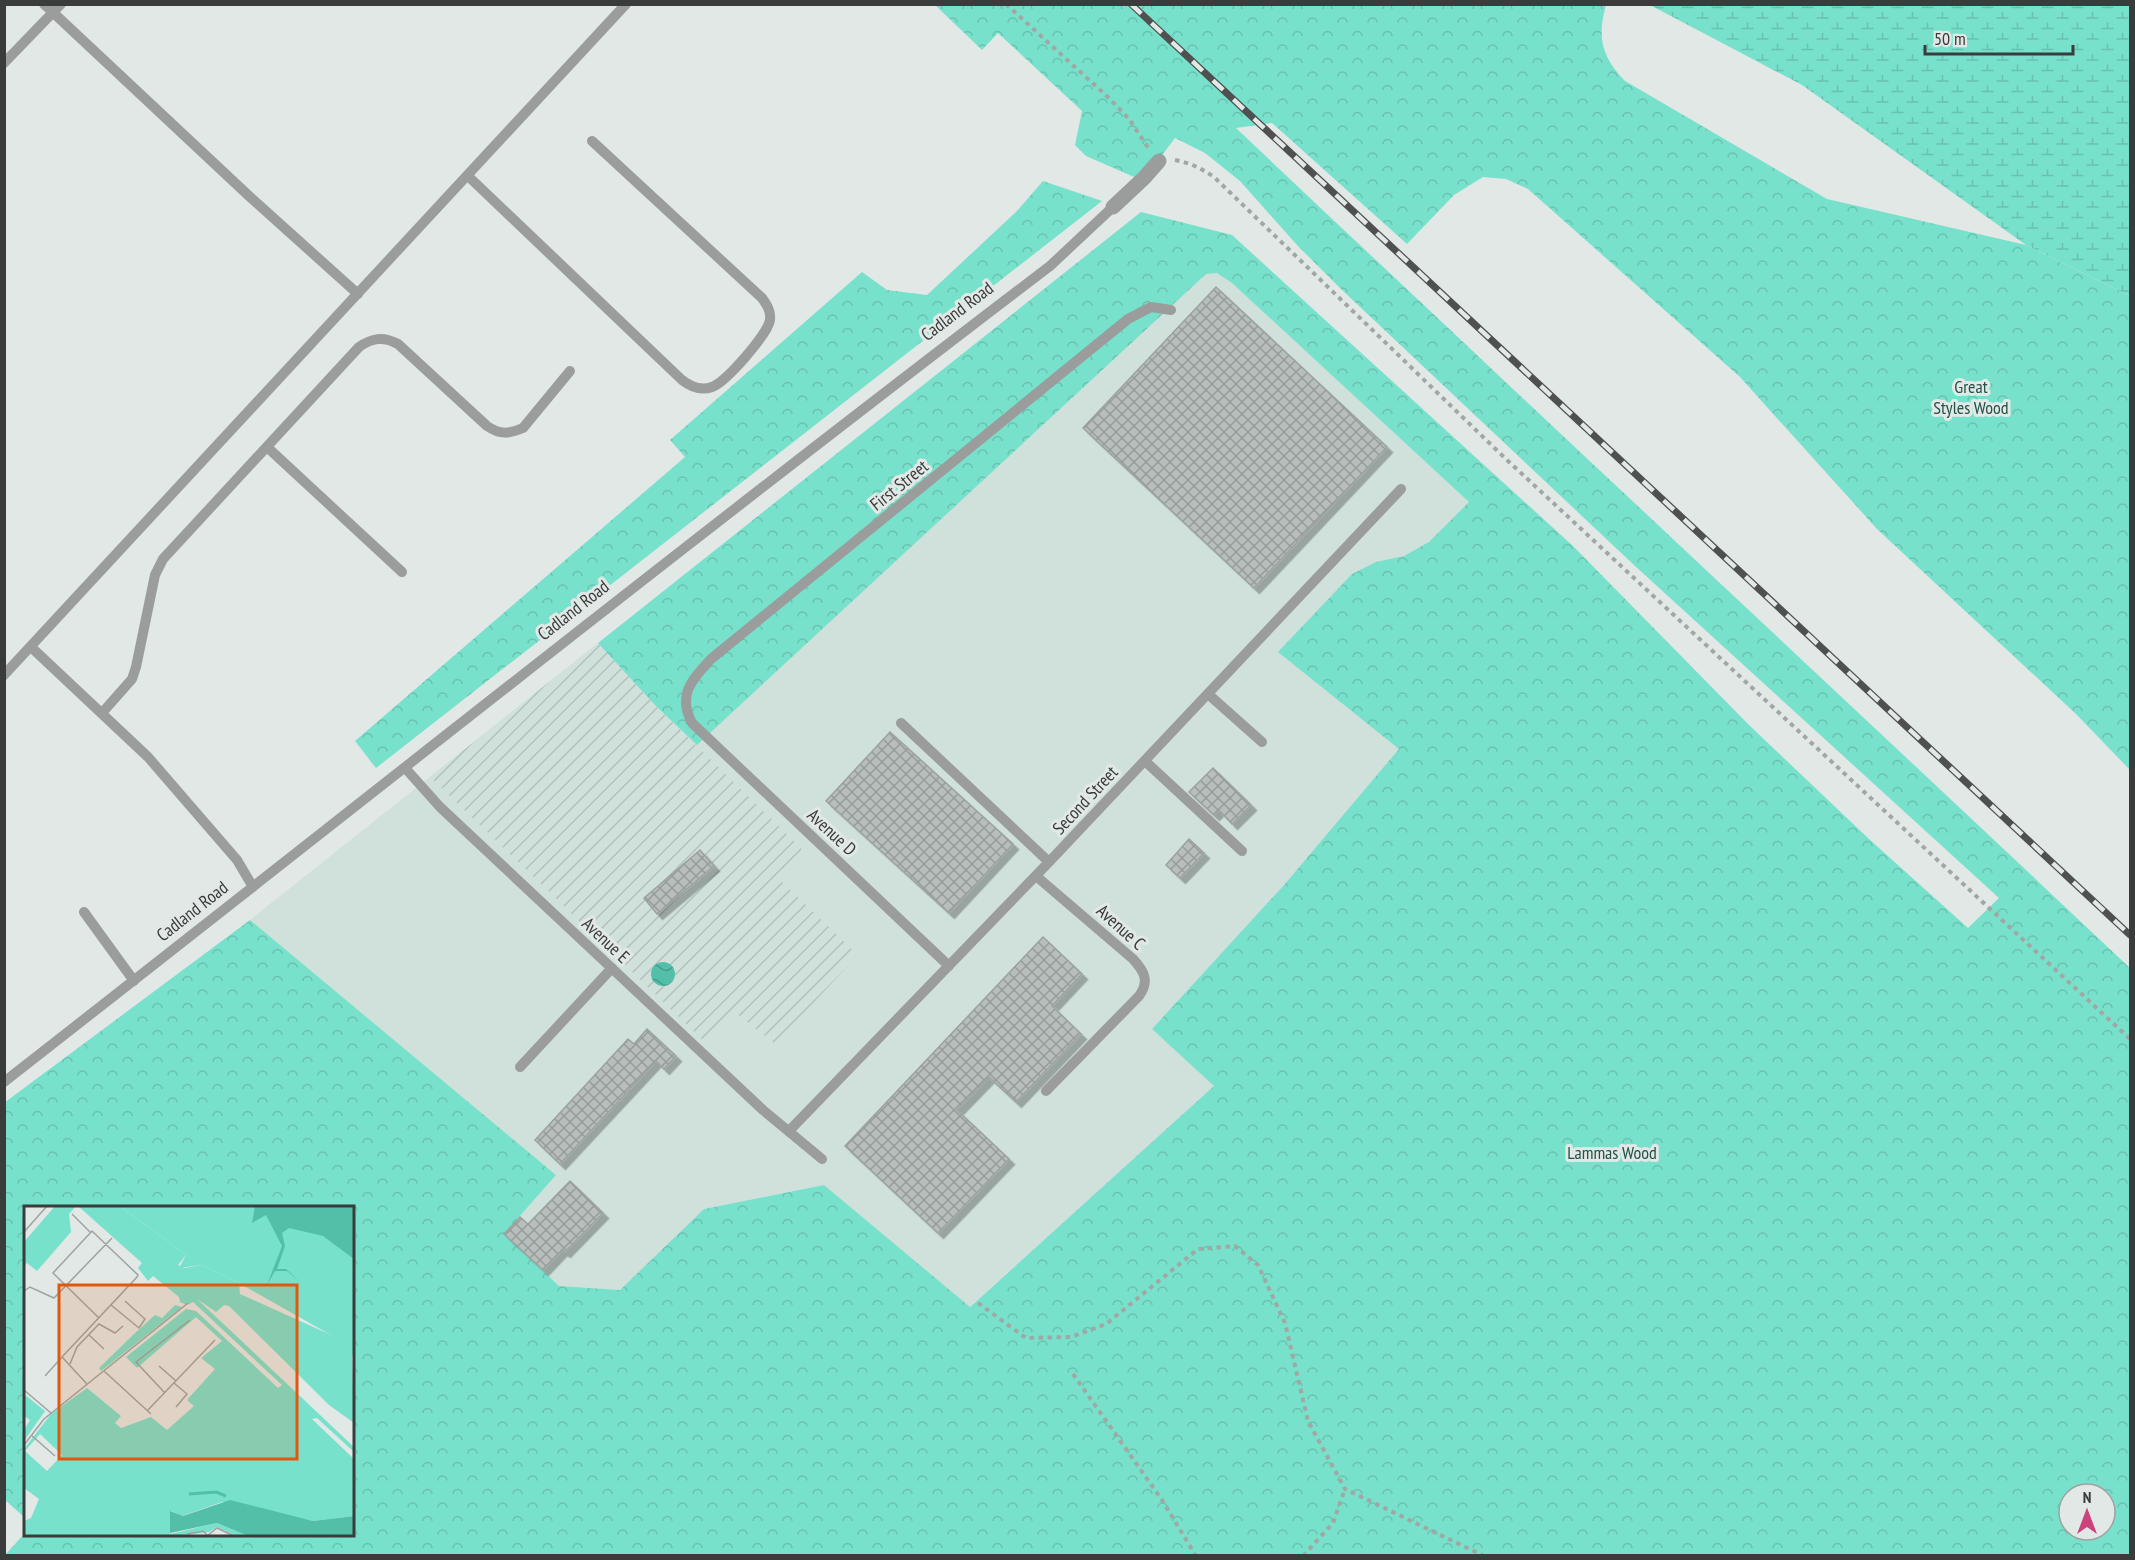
<svg xmlns="http://www.w3.org/2000/svg" width="2135" height="1560" font-family="'PT Sans Narrow',sans-serif">
	<defs>
		<pattern id="industrial-furrows" width="10" height="10" patternUnits="userSpaceOnUse" patternTransform="scale(1.5)"><rect width="10" height="10" fill="#d0e0db"/><path d="M-1 1l2-2M0 10L10 0M9 11l2-2" fill="none" stroke="#b3c1bd"/></pattern>
		<pattern id="forest-crowns" width="20" height="18" patternUnits="userSpaceOnUse" patternTransform="scale(1.5)"><rect width="20" height="18" fill="#78e1cb"/><path d="M2 6a3 3 0 1 1 6 0M12 15a3 3 0 1 1 6 0" fill="none" stroke="#69c2af"/></pattern>
		<pattern id="wetland-marsh" width="20" height="14" patternUnits="userSpaceOnUse" patternTransform="scale(1.5)"><rect width="20" height="14" fill="#78e1cb"/><path d="M1 5h8M5 5V1M11 12h8M15 12V8" fill="none" stroke="#69c2af"/></pattern>
		<pattern id="water-waves" width="16" height="10" patternUnits="userSpaceOnUse" patternTransform="scale(1.5)"><rect width="16" height="10" fill="#53bfa9"/><path d="M0 5q4-4 8 0t8 0" fill="none" stroke="#469c8b"/></pattern>
		<pattern id="building-cross-hatch" width="8" height="8" patternUnits="userSpaceOnUse" patternTransform="scale(1.5)"><rect width="8" height="8" fill="#b7bebc"/><path d="M0 0l8 8M0 8l8-8" fill="none" stroke="#969c9a"/></pattern>
		<filter id="shadow"><feDropShadow dx="5.5" dy="5.5" stdDeviation="0" flood-color="#0004"/></filter>
	</defs>
	<rect width="100%" height="100%" fill="#e1e8e6"/>
	<path fill="#d0e0db" d="M 1232,235 L 1473,462 L 1573,546 L 1284,885 L 1152,1029 L 1215,1086 L 969,1307 L 824,1185 L 704,1209 L 620,1290 L 559,1286 L 504,1234 L 556,1175 L 250,920 L 598,643 L 655,704 Z"/>
	<path fill="url(#industrial-furrows)" d="M 598,643 L 655,705 L 801,848 L 802,858 L 781,881 L 858,955 L 775,1044 L 737,1014 L 708,1045 L 430,777 Z"/>
	<path fill="url(#forest-crowns)" fill-rule="evenodd" d="M 935,5 L 1606,5 C 1597,37 1601,56 1625,81 L 1827,199 L 2026,245 L 2130,296 L 2130,770 L 2076,714 L 1877,529 L 1740,377 L 1528,189 L 1506,179 L 1483,177 L 1454,195 L 1407,244 L 1272,123 L 1236,128 C 1533,409 1833,688 2130,968 L 2130,1555 L 5,1555 L 25,1533 L 26,1534 L 352,1534 L 352,1208 L 26,1208 L 25,1518 L 4,1499 L 4,1103 L 250,920 L 556,1175 L 504,1234 L 559,1286 L 620,1290 L 704,1209 L 824,1185 L 970,1307 L 1214,1086 L 1152,1029 L 1284,885 L 1399,749 L 1278,652 L 1352,574 L 1376,562 L 1404,556 L 1429,542 L 1469,502 L 1232,283 L 1217,273 L 1206,274 L 697,745 L 655,705 L 598,643 L 1141,212 L 1232,235 L 1573,546 L 1749,725 L 1869,839 L 1968,928 L 1999,898 L 1635,566 L 1341,289 L 1297,245 L 1240,181 L 1205,153 L 1175,138 L 1163,154 L 1148,183 L 1086,156 L 1075,145 L 1082,111 L 998,33 L 982,50 ZM 2069,1494 L 2105,1494 L 2105,1530 L 2069,1530 Z
		M 1043,181 L 1102,201 L 376,768 L 355,741 L 685,457 L 670,440 L 862,272 L 887,290 L 927,295 L 1017,211 Z"/>
	<path fill="url(#wetland-marsh)" d="M 1650,5 L 2130,5 L 2130,296 L 2026,245 L 1802,85 Z"/>
	<path fill="url(#water-waves)" d="M651 974a12 12 0 1 1 24 0a12 12 0 1 1-24 0Z"/>
	<path fill="url(#building-cross-hatch)" stroke="#9ba2a0" stroke-width="1.5" filter="url(#shadow)" d="M 1216,287 L 1387,447 L 1254,588 L 1083,428 Z
		M 890,732 L 1013,844 L 949,913 L 826,801 Z
		M 1213,768 L 1251,805 L 1232,824 L 1219,810 L 1214,815 L 1189,792 Z
		M 1189,839 L 1204,853 L 1180,878 L 1166,865 Z
		M 700,850 L 714,866 L 657,914 L 644,898 Z
		M 1043,937 L 1082,974 L 1052,1006 L 1081,1034 L 1016,1102 L 989,1077 L 957,1110 L 1009,1159 L 938,1233 L 845,1146 Z
		M 647,1029 L 676,1056 L 664,1069 L 656,1061 L 560,1164 L 535,1140 L 628,1039 L 634,1044 Z
		M 570,1181 L 603,1213 L 565,1252 L 562,1250 L 543,1270 L 504,1234 L 520,1217 L 528,1224 Z"/>
	<g fill="none" stroke-linecap="round" stroke-linejoin="round">
		<path stroke="#a1a7a5" stroke-width="4" stroke-dasharray="4.5 4.5" stroke-linecap="butt" d="M 1006,4 L 1111,100 L 1129,119 L 1149,149
			M 1175,160 C 1190,163 1201,168 1214,177 L 1507,460 L 2130,1039
			M 978,1303 L 1026,1338 L 1071,1337 L 1106,1324 L 1198,1249 L 1235,1246 L 1258,1265 L 1285,1323 L 1308,1421 L 1345,1489 L 1484,1556
			M 1073,1374 L 1162,1500 L 1196,1556
			M 1303,1556 L 1333,1523 L 1345,1489"/>
		<path stroke="#9a9d9c" stroke-width="10" d="M 44,4 L 249,196 L 358,294
			M 4,63 L 61,4
			M 468,176 L 682,380 C 691,387 701,391 712,387 C 726,382 768,334 770,320 C 771,311 767,305 762,298 L 592,141
			M 267,447 L 402,572
			M 31,647 L 148,757 L 237,860 L 253,887
			M 4,675 L 626,4
			M 1208,694 L 1262,742
			M 102,713 L 132,679 L 136,667 L 155,575 L 163,559 L 359,347 C 372,338 383,336 398,344 L 487,426 C 500,435 509,434 523,428 L 570,371
			M 901,723 L 1049,862
			M 1145,761 L 1242,851
			M 406,769 L 440,807 L 763,1110 L 822,1159
			M 1036,876 L 1133,959 C 1144,971 1150,981 1139,996 L 1046,1091
			M 84,912 L 134,981
			M 949,966 L 692,723 C 677,694 692,680 711,659 L 1128,319 L 1151,307 L 1171,310
			M 520,1067 L 612,968
			M 4,1082 C 352,810 698,534 1050,266 L 1113,207
			M 789,1131 L 1049,862 L 1401,489"/>
		<path stroke="#9a9d9c" stroke-width="15" d="M 1113,207 L 1144,178 L 1159,161"/>
		<defs>
			<path id="rail" d="M 1131,4 L 2130,935"/>
		</defs>
		<use href="#rail" stroke="#4e5150" stroke-width="7"/>
		<use href="#rail" stroke="#e1e8e6" stroke-width="4.5" stroke-dasharray="14" stroke-linecap="butt"/>
	</g>
	<g text-anchor="middle" dominant-baseline="central" stroke-width="6" stroke-linejoin="round" paint-order="stroke">
		<g font-size="18" fill="#393c3b" stroke="#e1e8e6">
			<text transform="translate(957 311) rotate(-37)">Cadland Road</text>
			<text transform="translate(899 485) rotate(-39)">First Street</text>
			<text transform="translate(573 610) rotate(-38)">Cadland Road</text>
			<text transform="translate(1085 800) rotate(-47)">Second Street</text>
			<text transform="translate(832 832) rotate(43)">Avenue D</text>
			<text transform="translate(192 911) rotate(-38)">Cadland Road</text>
			<text transform="translate(1121 927) rotate(42)">Avenue C</text>
			<text transform="translate(606 940) rotate(43)">Avenue E</text>
		</g>
		<g font-size="18" fill="#235248" stroke="#e1e8e6">
			<text x="1971" y="386">Great<tspan x="1971" dy="21">Styles Wood</tspan></text>
			<text x="1612" y="1152">Lammas Wood</text>
		</g>
	</g>
	<g transform="translate(24 1206)">
		<rect width="330" height="330" fill="#e1e8e6"/>
		<path d="M 31,0 L 52,0 L 45,8 L 47,26 L 13,65 L 3,57 L 0,60 L 0,36 ZM 54,0 L 96,0 L 162,49 L 154,59 L 161,62 L 178,59 L 215,77 L 216,88 L 305,128 L 328,147 L 330,217 L 305,199 L 205,100 L 200,99 L 192,106 L 173,93 L 330,241 L 330,246 L 293,212 L 288,213 L 330,253 L 330,310 L 289,315 L 198,296 L 158,310 L 147,305 L 146,328 L 193,317 L 224,330 L 212,330 L 193,321 L 185,326 L 156,330 L 0,330 L 0,315 L 7,312 L 15,293 L 0,282 L 0,243 L 27,208 L 63,182 L 97,210 L 91,217 L 97,222 L 127,211 L 143,224 L 170,200 L 163,194 L 191,163 L 177,152 L 198,135 L 172,111 L 113,162 L 102,151 L 162,103 L 172,105 L 254,182 L 258,179 L 169,96 L 163,99 L 156,96 L 155,91 L 129,70 L 124,75 L 114,62 L 118,57 ZM 16,228 L 38,249 L 23,265 L 1,245 ZM 151,99 L 158,101 L 77,165 L 75,162 L 110,128 L 131,109 L 138,112 ZM 0,188 L 21,205 L 0,235 L 0,224 L 6,214 L 0,210 Z" fill="#78e1cb" fill-rule="evenodd"/>
		<path d="M 96,0 L 330,0 L 330,151 L 305,128 L 215,77 L 178,59 L 155,62 L 162,49 Z" fill="#78e1cb"/>
		<path d="M 231,0 L 330,0 L 330,53 L 299,30 L 265,22 L 258,27 L 261,40 L 253,63 L 262,63 L 277,77 L 263,65 L 251,65 L 243,79 L 258,40 L 242,9 L 228,17 ZM 206,294 L 289,315 L 330,310 L 330,330 L 224,330 L 193,317 L 146,327 L 146,305 L 159,310 Z" fill="#53bfa9"/>
		<path fill="none" stroke="#53bfa9" stroke-width="3" d="M 165,288 L 192,286 L 202,290"/>
		<path fill="none" stroke="#9ea3a2" stroke-width="1.5" d="M 48,8 L 66,26M 0,26 L 23,0M 0,85 L 6,81 L 30,92 L 88,32M 87,99 L 115,122 L 121,113 L 101,95M 65,129 L 80,143M 38,151 L 63,178M 46,158 L 53,141 L 75,118 L 91,127 L 99,120M 135,160 L 152,175M 80,165 L 127,208M 21,170 L 38,151 L 113,71 L 114,69 L 68,25 L 29,67 L 75,112M 150,177 L 163,188 L 152,201M 0,184 L 27,207M 141,187 L 112,156 L 166,114M 123,205 L 191,134M 7,229 L 31,250M 0,239 L 20,213 L 164,97M 163,328 L 179,325 L 183,329M 183,330 L 193,322 L 210,330"/>
		<path fill="#df580e" fill-opacity="0.15" stroke="#df580e" stroke-width="3" d="M 35,79 L 273,79 L 273,253 L 35,253 Z"/>
		<rect width="330" height="330" fill="none" stroke="#393c3b" stroke-width="3"/>
	</g>
	<rect width="2135" height="1560" fill="none" stroke="#393c3b" stroke-width="12"/>
	<g transform="translate(2087 1512)"><circle r="28" fill="#e1e8e6" stroke="#9ea3a2" stroke-width="1.5"/>
	<path d="M0-4.5L10 22L0 15L-10 22Z" fill="#cb427c"/>
	<text y="-9" font-size="16" font-weight="bold" text-anchor="middle" fill="#393c3b">N</text>
	</g>
	<path d="M1925 45v9h148v-9" fill="none" stroke="#393c3b" stroke-width="3"/>
	<text x="1934" y="45" font-size="18" fill="#393c3b" stroke="#e1e8e6" stroke-width="4.5" paint-order="stroke">50 m</text>
</svg>
